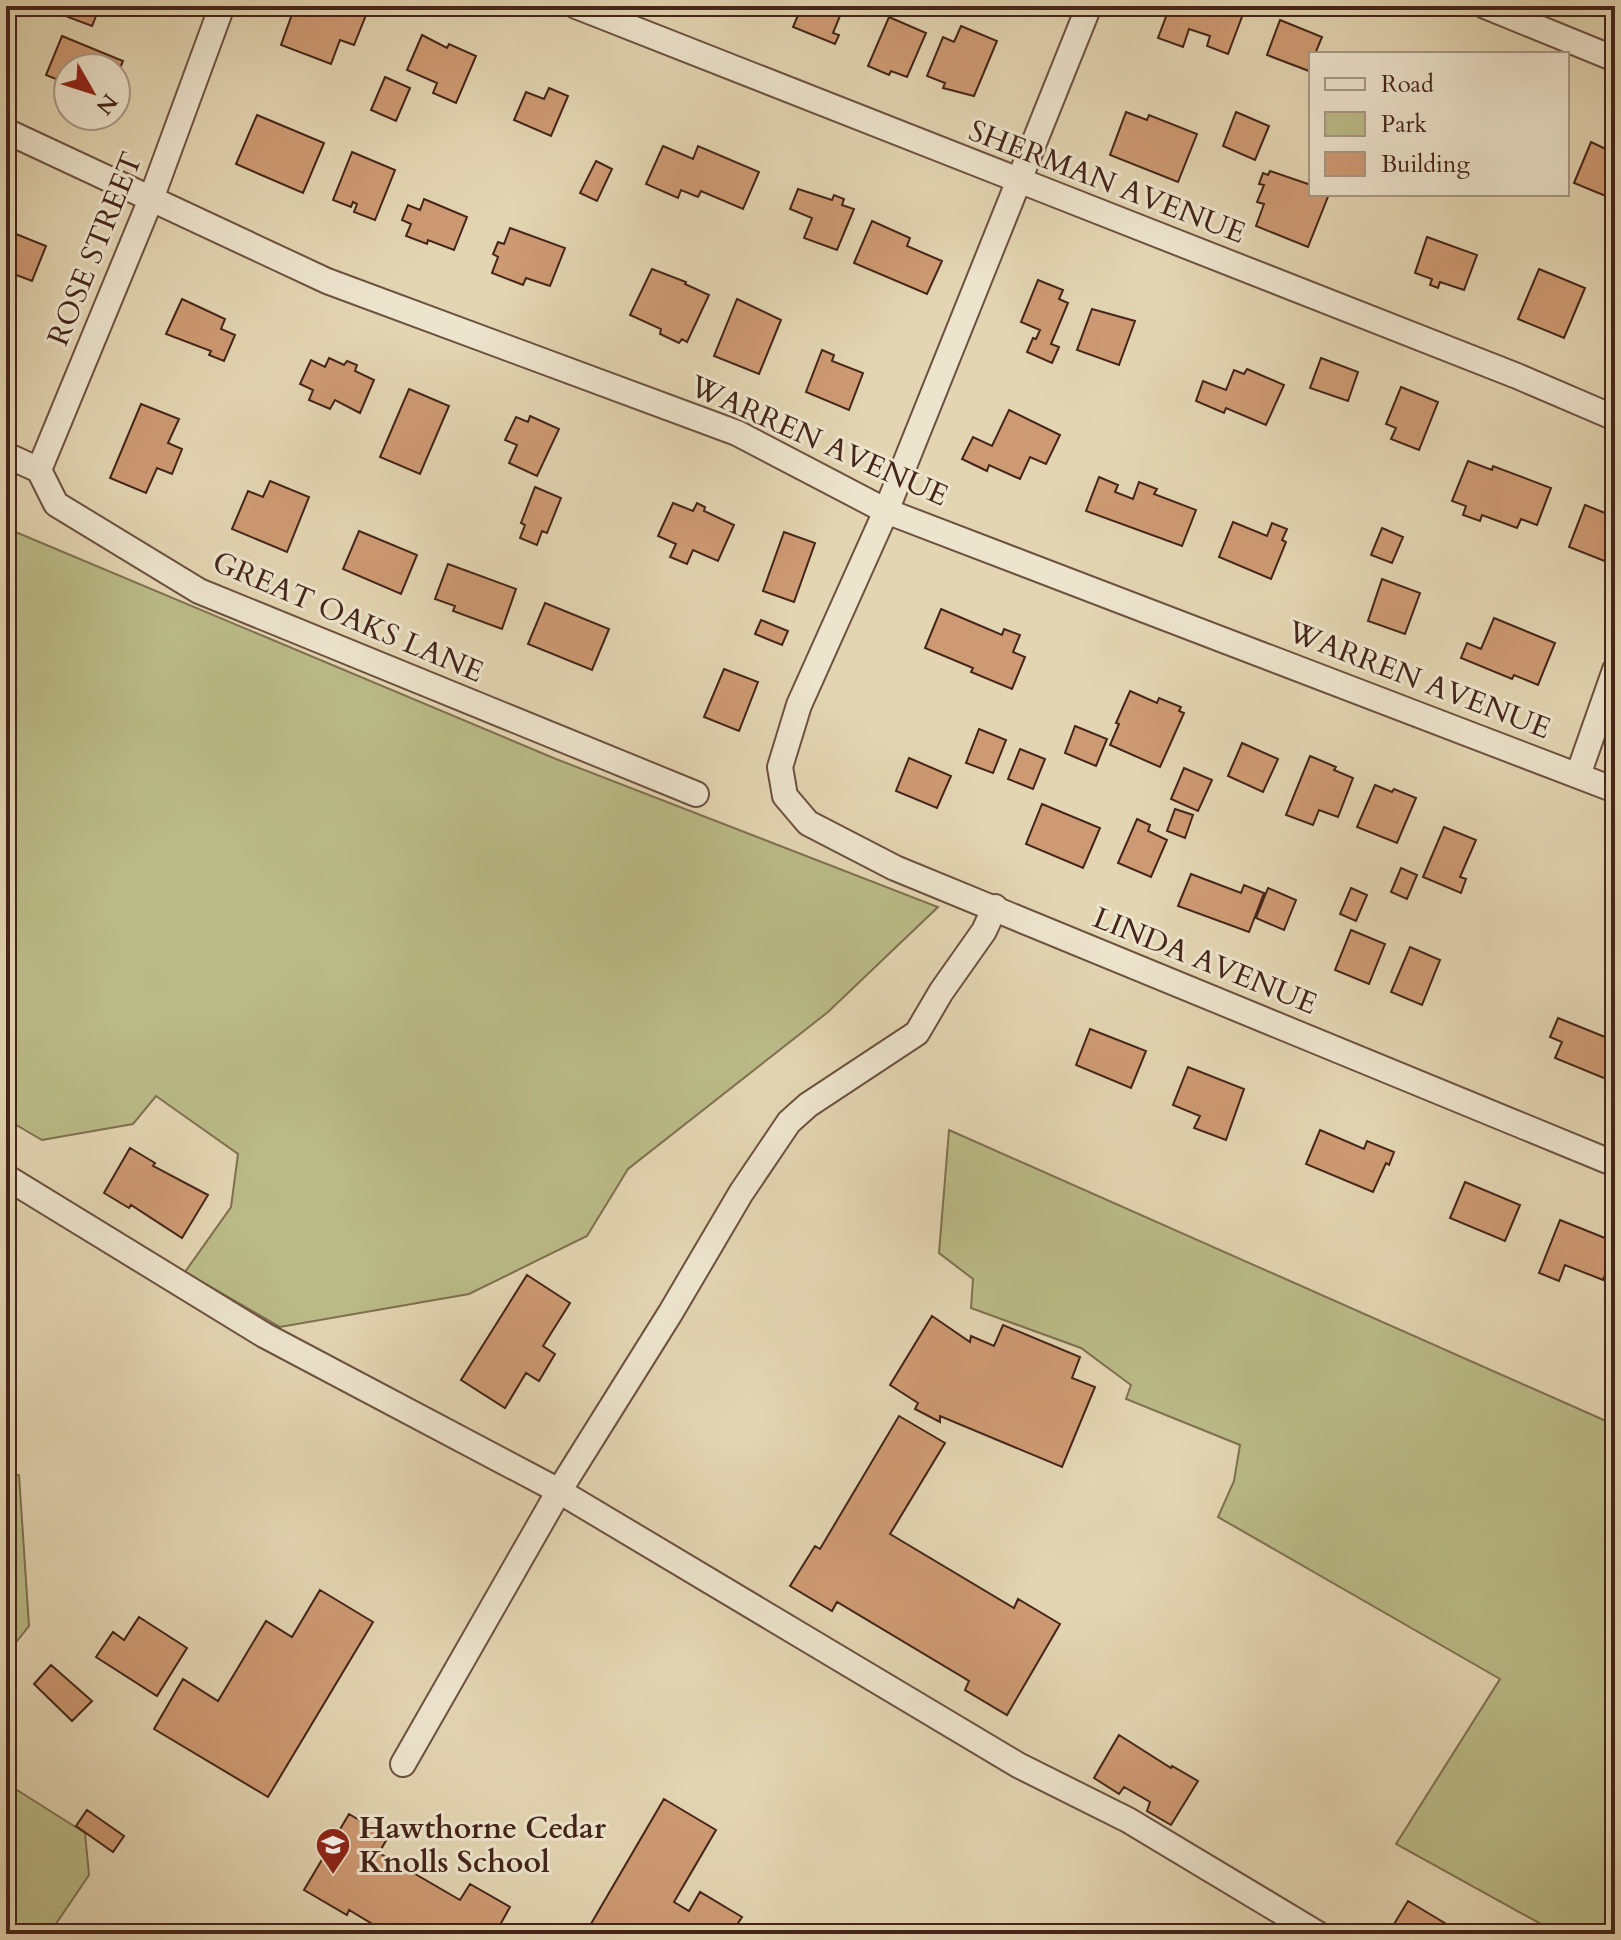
<svg xmlns="http://www.w3.org/2000/svg" width="1621" height="1940" font-family="Cardo,serif">
	<rect width="100%" height="100%" fill="#e3d5b2"/>
	<filter id="stains"><feTurbulence type="fractalNoise" baseFrequency=".0025" numOctaves="4"/><feColorMatrix values="0 0 0 0 .2 0 0 0 0 .09 0 0 0 0 .02 0 0 0 .5 -.17"/></filter>
	<radialGradient id="worn" r=".72"><stop offset=".6" stop-color="#630" stop-opacity="0"/><stop offset="1" stop-color="#630" stop-opacity=".3"/></radialGradient>
	<path fill="#babb87" stroke="#7f7050" stroke-width="2" d="M 6,528 L 556,759 L 938,907 L 828,1012 L 628,1169 L 587,1236 L 469,1294 L 280,1327 L 185,1272 L 231,1207 L 238,1154 L 156,1096 L 133,1124 L 42,1140 L 6,1119 Z
		M 949,1130 L 1615,1425 L 1615,1934 L 1559,1934 L 1396,1844 L 1500,1679 L 1218,1517 L 1234,1481 L 1240,1445 L 1126,1399 L 1131,1385 L 1081,1348 L 971,1308 L 973,1279 L 939,1253 Z
		M 6,1473 L 19,1475 L 29,1626 L 6,1655 Z
		M 6,1783 L 85,1833 L 89,1875 L 49,1934 L 6,1934 Z"/>
	<path fill="#ce9a73" stroke="#442519" stroke-width="2" d="M 73,6 L 87,6 L 98,11 L 92,26 L 68,17 Z
		M 295,6 L 351,6 L 350,9 L 366,15 L 354,45 L 340,40 L 331,64 L 281,45 Z
		M 802,6 L 844,6 L 833,33 L 839,35 L 835,44 L 793,27 Z
		M 1170,6 L 1246,6 L 1228,54 L 1207,46 L 1210,36 L 1189,29 L 1183,47 L 1158,38 Z
		M 889,17 L 926,33 L 907,77 L 891,71 L 889,75 L 868,66 Z
		M 1280,20 L 1322,37 L 1315,54 L 1311,54 L 1309,71 L 1267,55 Z
		M 961,26 L 997,41 L 974,96 L 943,88 L 945,83 L 927,76 L 943,37 L 954,42 Z
		M 422,35 L 447,48 L 449,44 L 476,56 L 456,103 L 433,93 L 437,83 L 407,70 Z
		M 62,36 L 123,61 L 116,77 L 116,68 L 68,68 L 68,84 L 46,75 Z
		M 385,77 L 410,88 L 396,121 L 371,110 Z
		M 549,88 L 568,96 L 551,136 L 514,120 L 526,92 L 544,99 Z
		M 1126,112 L 1147,120 L 1149,115 L 1197,134 L 1178,182 L 1110,155 Z
		M 1236,112 L 1269,126 L 1255,160 L 1223,146 Z
		M 257,115 L 324,143 L 303,193 L 236,164 Z
		M 1591,142 L 1610,151 L 1607,159 L 1615,163 L 1613,199 L 1574,183 Z
		M 663,146 L 693,159 L 698,146 L 759,172 L 743,209 L 701,191 L 698,197 L 681,190 L 678,198 L 646,184 Z
		M 352,152 L 395,170 L 375,220 L 354,212 L 357,204 L 353,202 L 351,207 L 333,200 Z
		M 596,161 L 612,169 L 597,201 L 580,193 Z
		M 1270,171 L 1311,185 L 1311,194 L 1329,194 L 1308,247 L 1256,226 L 1264,204 L 1257,202 L 1264,185 L 1259,184 L 1263,173 L 1268,175 Z
		M 798,189 L 832,200 L 834,195 L 844,199 L 842,205 L 854,209 L 837,250 L 804,238 L 812,218 L 790,209 Z
		M 424,199 L 467,217 L 454,250 L 428,240 L 427,244 L 406,236 L 411,224 L 402,220 L 408,205 L 420,210 Z
		M 872,221 L 910,238 L 907,246 L 942,261 L 927,294 L 854,263 Z
		M 510,228 L 565,248 L 550,286 L 526,278 L 523,285 L 492,273 L 498,257 L 493,254 L 498,242 L 504,244 Z
		M 6,230 L 46,246 L 32,281 L 6,271 Z
		M 1427,237 L 1477,255 L 1464,290 L 1440,282 L 1438,288 L 1430,285 L 1432,279 L 1415,273 Z
		M 652,269 L 686,282 L 685,284 L 709,295 L 687,342 L 682,339 L 679,343 L 660,334 L 661,329 L 630,315 Z
		M 1539,269 L 1585,288 L 1564,338 L 1518,319 Z
		M 1038,280 L 1063,290 L 1059,299 L 1068,303 L 1051,344 L 1059,347 L 1052,363 L 1027,352 L 1033,338 L 1036,339 L 1040,330 L 1021,322 Z
		M 182,299 L 225,319 L 221,329 L 235,335 L 224,361 L 209,355 L 211,351 L 166,334 Z
		M 737,299 L 781,320 L 759,374 L 714,356 Z
		M 1092,309 L 1135,321 L 1119,365 L 1077,350 Z
		M 822,350 L 834,355 L 832,361 L 863,373 L 849,410 L 806,392 Z
		M 329,358 L 344,365 L 347,361 L 357,365 L 355,371 L 374,380 L 360,413 L 335,400 L 330,409 L 309,400 L 313,390 L 300,384 L 311,360 L 325,367 Z
		M 1321,358 L 1358,372 L 1348,401 L 1310,388 Z
		M 1247,369 L 1284,385 L 1266,425 L 1226,408 L 1224,413 L 1196,401 L 1203,381 L 1226,390 L 1234,370 L 1244,374 Z
		M 1401,387 L 1438,402 L 1419,450 L 1391,439 L 1396,428 L 1386,424 Z
		M 409,389 L 449,406 L 420,474 L 380,457 Z
		M 141,404 L 179,419 L 168,443 L 182,449 L 172,474 L 157,468 L 146,493 L 110,478 Z
		M 1009,410 L 1060,435 L 1046,464 L 1030,457 L 1020,479 L 989,465 L 987,471 L 962,459 L 973,437 L 992,446 Z
		M 530,416 L 559,429 L 537,476 L 509,463 L 517,445 L 505,440 L 516,417 L 528,422 Z
		M 1468,461 L 1492,470 L 1493,466 L 1551,488 L 1537,525 L 1521,519 L 1517,528 L 1482,515 L 1480,521 L 1463,515 L 1466,506 L 1452,501 Z
		M 1099,477 L 1118,485 L 1115,492 L 1133,499 L 1139,482 L 1157,489 L 1154,494 L 1196,510 L 1182,546 L 1086,511 Z
		M 270,481 L 309,497 L 287,552 L 232,529 L 248,491 L 263,497 Z
		M 535,487 L 561,498 L 547,533 L 542,531 L 537,545 L 520,538 L 525,525 L 521,523 Z
		M 673,503 L 693,511 L 697,503 L 705,507 L 704,511 L 734,525 L 718,561 L 693,550 L 687,564 L 670,557 L 676,544 L 658,536 Z
		M 1585,505 L 1615,517 L 1615,541 L 1607,562 L 1569,547 Z
		M 1233,522 L 1267,536 L 1272,523 L 1287,529 L 1282,540 L 1286,542 L 1271,579 L 1219,557 Z
		M 1382,528 L 1403,537 L 1392,563 L 1371,555 Z
		M 359,531 L 417,555 L 401,594 L 343,569 Z
		M 784,532 L 815,543 L 794,602 L 763,591 Z
		M 448,564 L 516,589 L 502,629 L 453,611 L 455,606 L 435,599 Z
		M 1382,579 L 1420,593 L 1405,634 L 1368,621 Z
		M 545,603 L 609,629 L 592,670 L 528,644 Z
		M 941,609 L 1002,635 L 1004,629 L 1020,635 L 1013,652 L 1025,657 L 1012,689 L 971,672 L 973,668 L 925,648 Z
		M 1494,618 L 1555,643 L 1538,685 L 1514,675 L 1512,679 L 1461,658 L 1467,643 L 1481,649 Z
		M 761,620 L 788,631 L 782,645 L 755,634 Z
		M 724,669 L 758,682 L 739,731 L 704,717 Z
		M 1130,691 L 1157,703 L 1159,698 L 1181,707 L 1179,711 L 1184,713 L 1160,767 L 1110,745 L 1119,724 L 1116,723 Z
		M 1075,726 L 1107,739 L 1096,766 L 1065,753 Z
		M 979,729 L 1006,740 L 993,773 L 966,763 Z
		M 1242,743 L 1278,759 L 1263,792 L 1228,776 Z
		M 1020,749 L 1045,759 L 1033,789 L 1008,779 Z
		M 1310,756 L 1336,767 L 1334,770 L 1353,778 L 1338,817 L 1319,810 L 1313,825 L 1286,815 Z
		M 909,758 L 951,776 L 937,808 L 896,791 Z
		M 1184,768 L 1212,780 L 1198,811 L 1171,799 Z
		M 1375,785 L 1392,792 L 1394,789 L 1416,798 L 1397,843 L 1357,827 Z
		M 1042,804 L 1100,828 L 1083,868 L 1026,844 Z
		M 1175,809 L 1193,815 L 1185,838 L 1167,831 Z
		M 1137,819 L 1150,825 L 1148,831 L 1167,840 L 1151,877 L 1118,863 Z
		M 1444,827 L 1476,840 L 1460,877 L 1466,879 L 1461,893 L 1423,877 Z
		M 1401,868 L 1417,875 L 1407,899 L 1391,892 Z
		M 1191,874 L 1241,893 L 1244,885 L 1264,893 L 1249,932 L 1178,906 Z
		M 1268,888 L 1296,900 L 1284,930 L 1256,918 Z
		M 1351,888 L 1367,895 L 1356,921 L 1340,914 Z
		M 1351,930 L 1385,944 L 1369,984 L 1335,970 Z
		M 1410,947 L 1440,960 L 1422,1005 L 1391,992 Z
		M 1558,1018 L 1615,1041 L 1615,1070 L 1611,1081 L 1555,1058 L 1562,1042 L 1550,1037 Z
		M 1090,1029 L 1146,1051 L 1131,1088 L 1076,1065 Z
		M 1188,1067 L 1244,1089 L 1226,1140 L 1194,1128 L 1200,1116 L 1173,1105 Z
		M 1320,1130 L 1364,1149 L 1367,1141 L 1394,1152 L 1389,1165 L 1386,1163 L 1373,1192 L 1306,1164 Z
		M 130,1148 L 155,1163 L 153,1166 L 208,1195 L 182,1238 L 131,1205 L 129,1208 L 104,1193 Z
		M 1465,1182 L 1520,1205 L 1505,1241 L 1450,1218 Z
		M 1560,1220 L 1615,1242 L 1615,1252 L 1603,1280 L 1565,1265 L 1559,1281 L 1539,1273 Z
		M 527,1275 L 570,1303 L 543,1346 L 555,1354 L 539,1381 L 526,1373 L 505,1408 L 461,1380 Z
		M 932,1316 L 970,1342 L 971,1336 L 994,1346 L 1003,1325 L 1080,1357 L 1072,1378 L 1095,1387 L 1062,1467 L 940,1416 L 940,1422 L 915,1409 L 918,1403 L 890,1385 Z
		M 899,1416 L 945,1443 L 890,1534 L 1014,1608 L 1018,1599 L 1060,1624 L 1007,1715 L 965,1690 L 969,1681 L 837,1602 L 832,1611 L 790,1586 L 815,1546 L 820,1549 Z
		M 320,1590 L 373,1622 L 268,1797 L 154,1729 L 183,1679 L 218,1701 L 266,1621 L 292,1637 Z
		M 139,1617 L 187,1648 L 157,1696 L 96,1657 L 113,1632 L 124,1640 Z
		M 51,1665 L 92,1701 L 72,1721 L 34,1684 Z
		M 1119,1735 L 1171,1768 L 1172,1766 L 1198,1781 L 1171,1825 L 1147,1811 L 1150,1802 L 1124,1787 L 1119,1794 L 1094,1778 Z
		M 664,1799 L 716,1830 L 674,1902 L 689,1911 L 700,1892 L 742,1917 L 731,1934 L 585,1934 Z
		M 87,1810 L 124,1836 L 113,1852 L 76,1826 Z
		M 349,1814 L 388,1837 L 379,1853 L 460,1900 L 470,1884 L 510,1907 L 495,1934 L 389,1934 L 349,1910 L 347,1915 L 304,1890 Z
		M 1408,1901 L 1463,1934 L 1388,1934 Z"/>
	<g fill="none" stroke-linecap="round" stroke-linejoin="round">
		<defs>
			<path id="street" d="M 576,6 L 1517,376 L 1615,418
				M 1089,6 L 886,511 L 799,705 L 780,767 L 785,796 L 808,823 L 895,868 L 1615,1164
				M 1485,6 L 1615,59
				M 6,131 L 327,281 L 737,433 L 886,511 L 1615,790
				M 6,455 L 39,470 L 56,504 L 199,591 L 696,794
				M 39,470 L 151,199 L 222,6
				M 1578,775 L 1615,670
				M 6,1177 L 264,1335 L 559,1491 L 1018,1765 L 1128,1820 L 1318,1934
				M 403,1764 L 559,1491 L 671,1312 L 741,1193 L 789,1122 L 808,1105 L 917,1033 L 941,992 L 984,931 L 995,907"/>
		</defs>
		<use href="#street" stroke="#6c513f" stroke-width="28"/>
		<use href="#street" stroke="#ede4cd" stroke-width="24"/>
	</g>
	<defs>
		<symbol id="school-pin" viewBox="-11 -11 22 30"><path d="M0 17L-7.5 6A9.5 9.5 0 1 1 7.5 6Z" fill="#8f2418" stroke="#ede4cd"/><path d="M0-5L7-2L0 1L-7-2ZM-4 1L0 2.5L4 1V4Q0 6-4 4Z" fill="#fff"/></symbol>
	</defs>
	<g fill-rule="evenodd">
		<use href="#school-pin" x="313" y="1825" width="40" height="54"/>
	</g>
	<g text-anchor="middle" dominant-baseline="central" stroke-width="6" stroke-linejoin="round" paint-order="stroke">
		<g font-size="30" fill="#442519" stroke="#ede4cd">
			<text transform="translate(1107 182) rotate(21)">SHERMAN AVENUE</text>
			<text transform="translate(95 249) rotate(-68)">ROSE STREET</text>
			<text transform="translate(819 441) rotate(24)">WARREN AVENUE</text>
			<text transform="translate(348 617) rotate(23)">GREAT OAKS LANE</text>
			<text transform="translate(1419 680) rotate(21)">WARREN AVENUE</text>
			<text transform="translate(1205 961) rotate(22)">LINDA AVENUE</text>
		</g>
		<g font-size="30" font-weight="bold" fill="#442519" stroke="#ede4cd" text-anchor="start">
			<text x="359" y="1828">Hawthorne Cedar<tspan x="359" dy="34">Knolls School</tspan></text>
		</g>
	</g>
	<rect width="1621" height="1940" fill="none" stroke="#e3d5b2" stroke-width="32"/>
	<rect x="8" y="8" width="1605" height="1924" fill="none" stroke="#442519" stroke-width="4"/>
	<rect x="16" y="16" width="1589" height="1908" fill="none" stroke="#442519" stroke-width="2"/>
	<rect x="1309" y="52" width="260" height="144" fill="#ede4cd" stroke="#a99885" stroke-width="2"/>
	<rect x="1325" y="78" width="40" height="12" fill="#ede4cd" stroke="#a99885" stroke-width="2"/>
	<text x="1381" y="92" font-size="24" fill="#442519">Road</text>
	<rect x="1325" y="112" width="40" height="24" fill="#babb87" stroke="#a99885" stroke-width="2"/>
	<text x="1381" y="132" font-size="24" fill="#442519">Park</text>
	<rect x="1325" y="152" width="40" height="24" fill="#ce9a73" stroke="#a99885" stroke-width="2"/>
	<text x="1381" y="172" font-size="24" fill="#442519">Building</text>
	<g transform="translate(92 92) rotate(129)"><circle r="38" fill="#ede4cd" stroke="#a99885" stroke-width="2"/>
	<path d="M0-6L14 30L0 20L-14 30Z" fill="#8f2418"/>
	<text y="-12" font-size="22" font-weight="bold" text-anchor="middle" fill="#442519">N</text>
	</g>
	<rect width="100%" height="100%" filter="url(#stains)"/>
	<rect width="100%" height="100%" fill="url(#worn)"/>
</svg>
